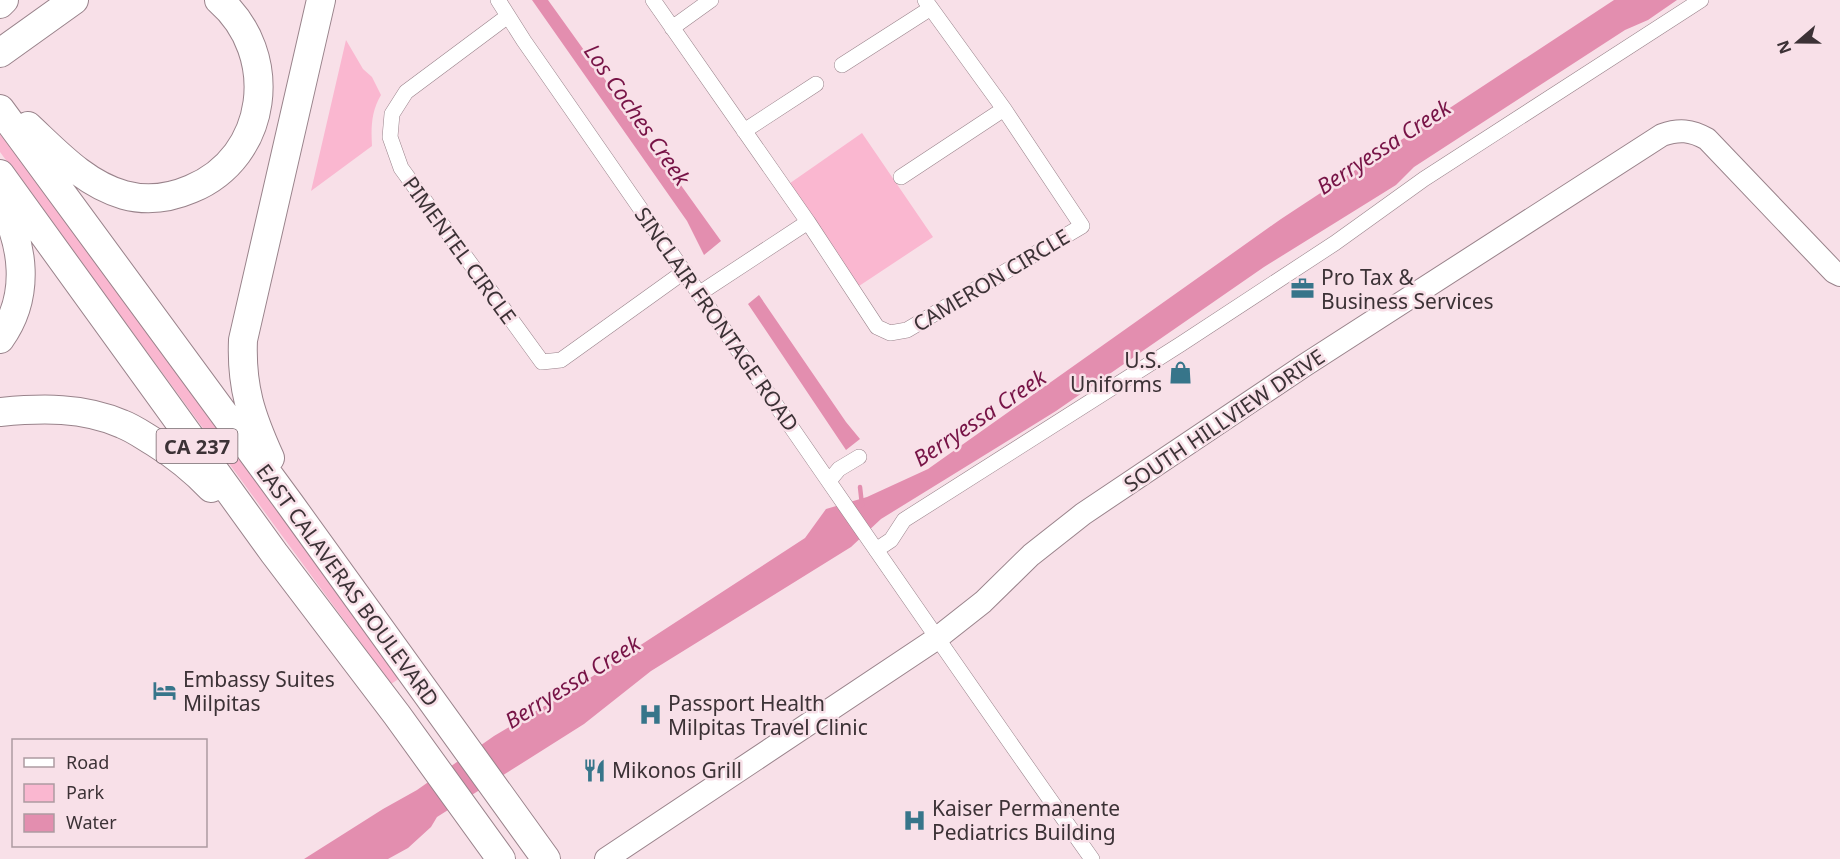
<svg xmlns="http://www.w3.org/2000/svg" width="1840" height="859" font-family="'Noto Sans',sans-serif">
	<rect width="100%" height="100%" fill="#f8e0e8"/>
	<path fill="#fab7d0" d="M 346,40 L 363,69 L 372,77 L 381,95 C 371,112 371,128 372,146 L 311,191 Z
		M 0,133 L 400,678 L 391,684 L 0,152 Z
		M 862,133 L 933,237 L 853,290 L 783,188 Z"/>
	<path fill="#e38eaf" d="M 532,0 L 548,0 L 721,241 L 704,255 L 687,221 Z
		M 1614,0 L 1677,0 L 1648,20 L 1625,30 L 1414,167 L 1396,185 L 1264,267 L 1056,411 L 881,519 L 851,547 L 651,671 L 584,724 L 437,817 L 431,827 L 408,848 L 388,859 L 304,859 L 383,809 L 417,790 L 494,736 L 573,689 L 805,538 L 826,509 L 867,497 L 928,469 L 1281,219 Z
		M 759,295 L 846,422 L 860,439 L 846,450 L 748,304 Z"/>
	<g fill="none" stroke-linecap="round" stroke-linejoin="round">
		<path stroke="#e38eaf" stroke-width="4.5" d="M 860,487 L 862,505"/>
		<defs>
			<path id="street" d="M 498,0 L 524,41 C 714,313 900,588 1092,859
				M 653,0 L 808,222 L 877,327 L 890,333 L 907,330 L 1082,226 L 1004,109 L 925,0
				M 508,16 L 406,92 L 392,114 L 390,137 L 401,168 L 542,362 L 561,360 L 685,271
				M 672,28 L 711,0
				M 842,65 L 931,8
				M 744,131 L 816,84
				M 901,177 L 1004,109
				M 700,293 L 808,222
				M 829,481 L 839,469 L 859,457
				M 876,550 L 891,540 L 904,520 L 1181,344 L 1335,243 L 1424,179 L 1701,0"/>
			<path id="secondary" d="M 606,859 L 936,639 L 983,602 L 1031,555 L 1083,514 L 1305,365 L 1662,135 C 1679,129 1691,130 1707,139 L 1834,272 L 1840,275"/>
			<path id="highway" d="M 0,4 L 4,0
				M 0,53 L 74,0
				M 0,109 L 290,504 L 546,859
				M 28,126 C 57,153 85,184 124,195 C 146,201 170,198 191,189 C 269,157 281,54 219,0
				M 0,174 L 274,553 L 397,715 L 501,859
				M 0,200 C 24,244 31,296 0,339
				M 0,412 C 42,408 83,407 122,424 C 133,428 144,436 154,442 C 175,455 194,470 211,488
				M 270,458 C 251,416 241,387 243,340 L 321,0"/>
		</defs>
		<use href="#street" stroke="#99838b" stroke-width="16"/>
		<use href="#secondary" stroke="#99838b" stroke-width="24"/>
		<use href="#highway" stroke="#99838b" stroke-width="30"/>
		<use href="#street" stroke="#fff" stroke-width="15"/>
		<use href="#secondary" stroke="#fff" stroke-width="22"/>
		<use href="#highway" stroke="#fff" stroke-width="28"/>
	</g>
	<defs>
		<symbol id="office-bare" viewBox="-9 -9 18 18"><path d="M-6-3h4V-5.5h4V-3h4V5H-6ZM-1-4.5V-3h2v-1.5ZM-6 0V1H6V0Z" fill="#37758a" stroke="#f8e0e8" stroke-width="2.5" paint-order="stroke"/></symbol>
		<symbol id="shop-bare" viewBox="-9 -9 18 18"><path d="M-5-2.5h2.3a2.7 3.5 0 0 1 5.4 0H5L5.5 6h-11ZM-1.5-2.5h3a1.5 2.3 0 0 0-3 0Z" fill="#37758a" stroke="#f8e0e8" stroke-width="2.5" paint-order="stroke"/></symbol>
		<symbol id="hotel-bare" viewBox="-9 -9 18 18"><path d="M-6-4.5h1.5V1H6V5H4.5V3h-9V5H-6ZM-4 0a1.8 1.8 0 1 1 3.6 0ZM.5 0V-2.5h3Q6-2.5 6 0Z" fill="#37758a" stroke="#f8e0e8" stroke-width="2.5" paint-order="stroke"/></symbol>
		<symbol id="hospital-bare" viewBox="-9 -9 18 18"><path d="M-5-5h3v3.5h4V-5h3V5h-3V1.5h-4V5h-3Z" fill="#37758a" stroke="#f8e0e8" stroke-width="2.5" paint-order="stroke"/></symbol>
		<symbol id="restaurant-bare" viewBox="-9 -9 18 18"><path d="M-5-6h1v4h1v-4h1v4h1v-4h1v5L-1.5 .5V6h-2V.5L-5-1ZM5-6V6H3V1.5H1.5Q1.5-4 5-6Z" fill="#37758a" stroke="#f8e0e8" stroke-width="2.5" paint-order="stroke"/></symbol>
	</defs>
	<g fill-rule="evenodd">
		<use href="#office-bare" x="1286" y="272" width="33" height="33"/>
		<use href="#shop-bare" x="1164" y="356" width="33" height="33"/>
		<use href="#hotel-bare" x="148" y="674" width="33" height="33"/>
		<use href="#hospital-bare" x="634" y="698" width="33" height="33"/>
		<use href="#restaurant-bare" x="578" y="754" width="33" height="33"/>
		<use href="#hospital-bare" x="898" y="804" width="33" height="33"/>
	</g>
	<g text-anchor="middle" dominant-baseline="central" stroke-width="5" stroke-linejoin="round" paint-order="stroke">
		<rect fill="#f8e0e8" stroke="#74666b" stroke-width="1.5" x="156.5" y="429" width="81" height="34" rx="4.5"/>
		<g font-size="20" font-weight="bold" fill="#3c3236">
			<text x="197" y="446">CA 237</text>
		</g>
		<g font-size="21" fill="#3c3236" stroke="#f8e0e8">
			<text transform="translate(460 250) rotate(54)">PIMENTEL CIRCLE</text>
			<text transform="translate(991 280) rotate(-31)">CAMERON CIRCLE</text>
			<text transform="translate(717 319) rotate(55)">SINCLAIR FRONTAGE ROAD</text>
			<text transform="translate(1224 420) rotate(-34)">SOUTH HILLVIEW DRIVE</text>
			<text transform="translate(348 585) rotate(54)">EAST CALAVERAS BOULEVARD</text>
		</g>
		<g font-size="21" fill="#3c3236" stroke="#f8e0e8" text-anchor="start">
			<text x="1321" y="277">Pro Tax &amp;<tspan x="1321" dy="24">Business Services</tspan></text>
			<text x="1162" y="360" text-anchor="end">U.S.<tspan x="1162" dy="24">Uniforms</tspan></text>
			<text x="183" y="679">Embassy Suites<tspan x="183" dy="24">Milpitas</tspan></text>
			<text x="668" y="703">Passport Health<tspan x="668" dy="24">Milpitas Travel Clinic</tspan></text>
			<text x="612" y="770">Mikonos Grill</text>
			<text x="932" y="808">Kaiser Permanente<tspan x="932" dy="24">Pediatrics Building</tspan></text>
		</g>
		<g font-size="22" font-style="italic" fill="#771346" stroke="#f8e0e8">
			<text transform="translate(638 114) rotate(55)">Los Coches Creek</text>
			<text transform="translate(1383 146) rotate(-33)">Berryessa Creek</text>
			<text transform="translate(979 417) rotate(-34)">Berryessa Creek</text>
			<text transform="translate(572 681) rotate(-32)">Berryessa Creek</text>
		</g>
	</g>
	<rect x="12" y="739" width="195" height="108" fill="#f8e0e8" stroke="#ad9aa1" stroke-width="1.5"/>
	<rect x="24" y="758" width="30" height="9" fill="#ffffff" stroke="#ad9aa1" stroke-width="1.5"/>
	<text x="66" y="769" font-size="18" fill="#3c3236">Road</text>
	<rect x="24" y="784" width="30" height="18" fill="#fab7d0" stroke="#ad9aa1" stroke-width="1.5"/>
	<text x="66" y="799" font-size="18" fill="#3c3236">Park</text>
	<rect x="24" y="814" width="30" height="18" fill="#e38eaf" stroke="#ad9aa1" stroke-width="1.5"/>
	<text x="66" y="829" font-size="18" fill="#3c3236">Water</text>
	<g transform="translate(1798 42) rotate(250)" stroke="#f8e0e8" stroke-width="4.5" paint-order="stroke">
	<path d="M0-4.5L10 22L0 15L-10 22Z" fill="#3c3236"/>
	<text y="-9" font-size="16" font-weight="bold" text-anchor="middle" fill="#3c3236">N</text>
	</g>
</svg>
